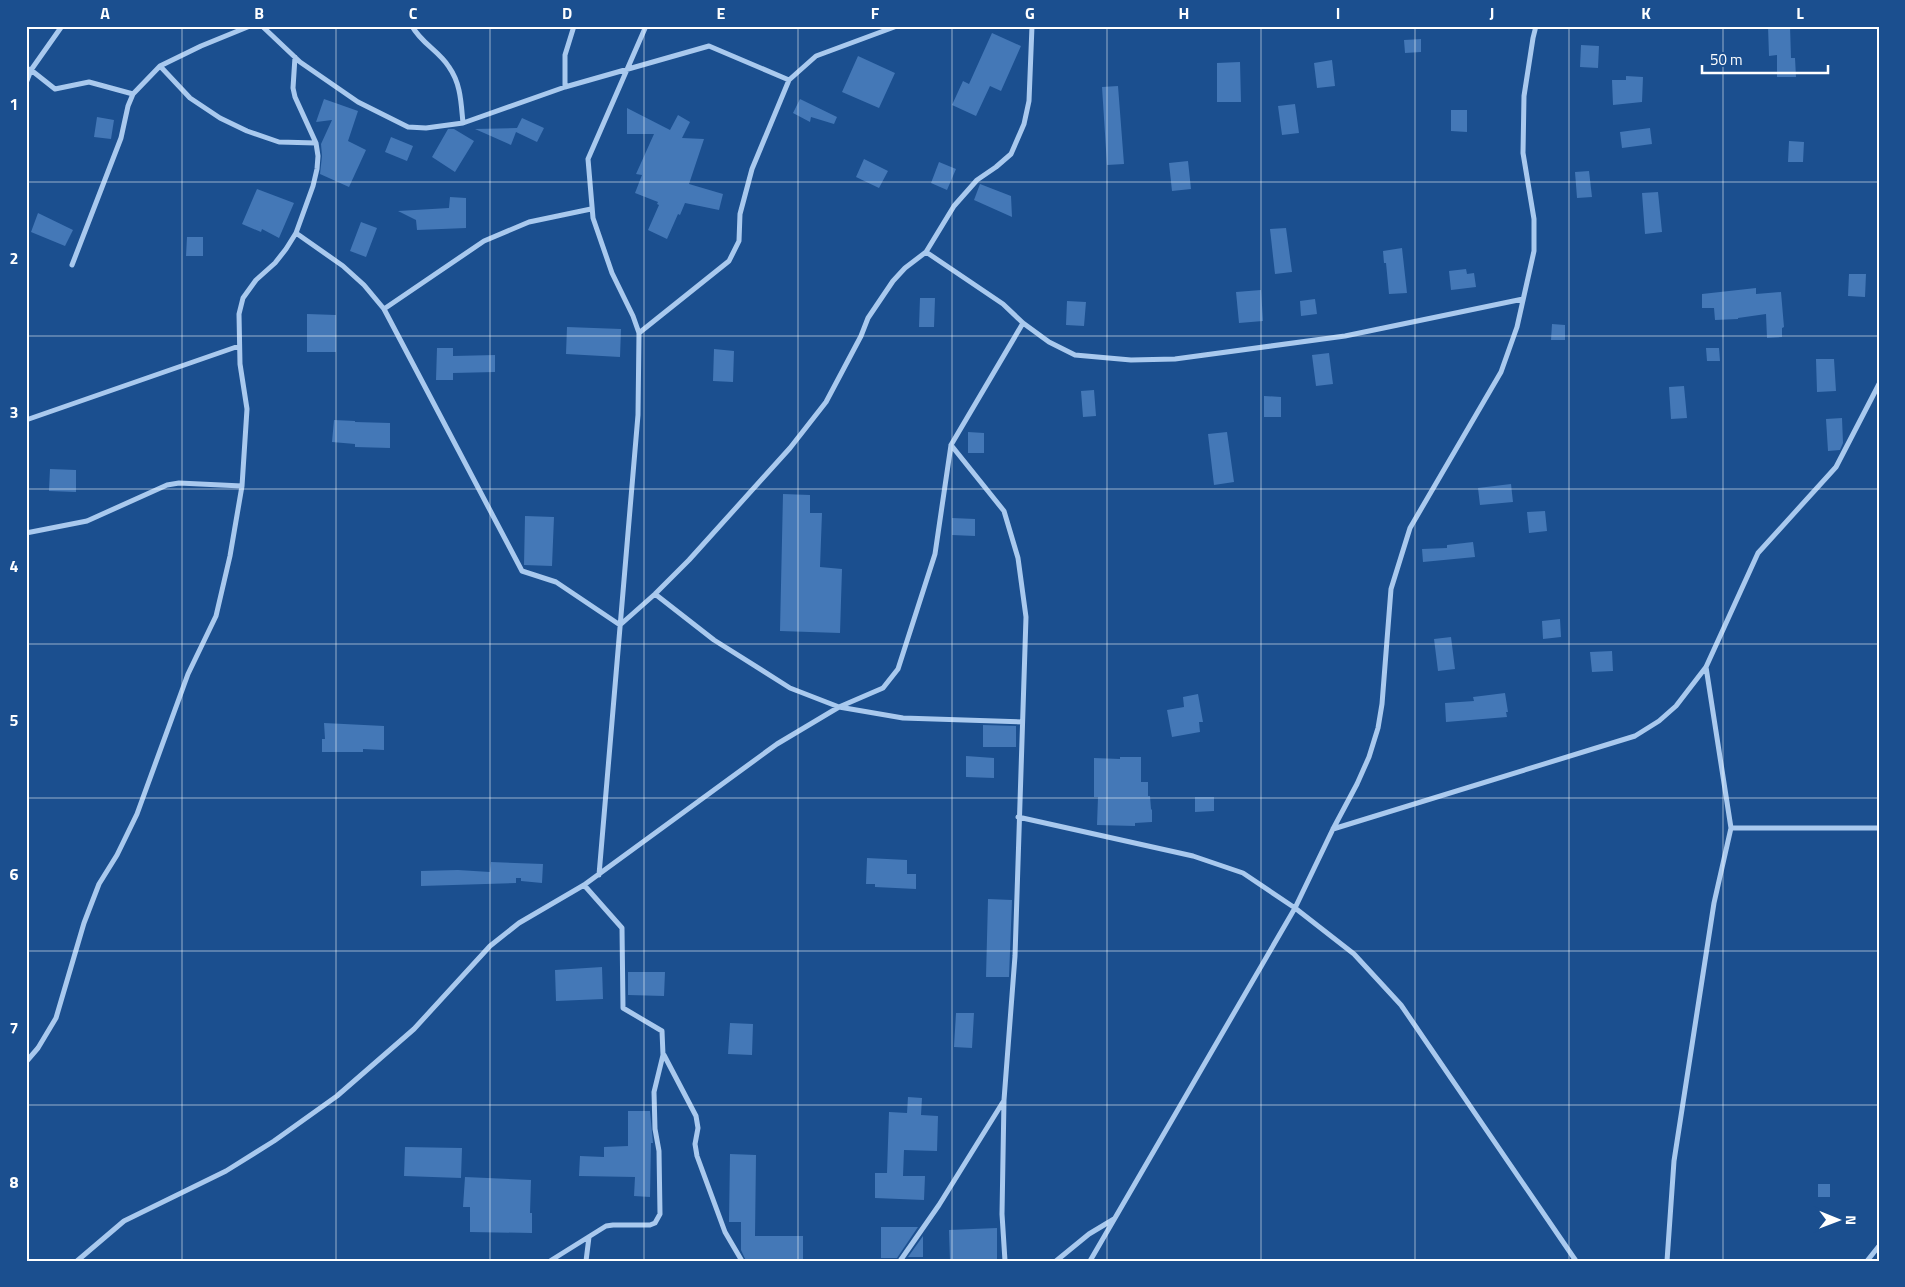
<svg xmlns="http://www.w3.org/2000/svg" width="1905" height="1287" font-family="'Titillium Web',sans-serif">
	<rect width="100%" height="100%" fill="#1b4f8f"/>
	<path fill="#4478b7" d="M 1768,26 L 1790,26 L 1791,58 L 1795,58 L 1796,77 L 1777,77 L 1777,55 L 1769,56 Z
		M 992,33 L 1021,46 L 1001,91 L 990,86 L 976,116 L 952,105 L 963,81 L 969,84 Z
		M 1421,39 L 1421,52 L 1405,53 L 1404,40 Z
		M 1581,45 L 1599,46 L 1598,68 L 1580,67 Z
		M 858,56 L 895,73 L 879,108 L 842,92 Z
		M 1332,60 L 1335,86 L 1317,88 L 1314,63 Z
		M 1240,62 L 1241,102 L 1217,102 L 1217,63 Z
		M 1626,76 L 1643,77 L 1642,102 L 1613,105 L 1612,80 L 1626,80 Z
		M 1118,86 L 1124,164 L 1107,165 L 1102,87 Z
		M 324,99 L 358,111 L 348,141 L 366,150 L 349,187 L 320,174 L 322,156 L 321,144 L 332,120 L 316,122 Z
		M 800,99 L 837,117 L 834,124 L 811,117 L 810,122 L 793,113 Z
		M 1295,104 L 1299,133 L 1282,135 L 1278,106 Z
		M 627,108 L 670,130 L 678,115 L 690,122 L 682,138 L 704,139 L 689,184 L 723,194 L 719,210 L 685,203 L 680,215 L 678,214 L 667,239 L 648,230 L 659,205 L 657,204 L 658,202 L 635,193 L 642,175 L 636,174 L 654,134 L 627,134 Z
		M 1451,110 L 1467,110 L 1467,132 L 1451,131 Z
		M 97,117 L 114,120 L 111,139 L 94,137 Z
		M 522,118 L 544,128 L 537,142 L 516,132 L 511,145 L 475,129 L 517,128 Z
		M 1650,128 L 1652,144 L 1622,148 L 1620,132 Z
		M 448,129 L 454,129 L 474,141 L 455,172 L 432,157 Z
		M 391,137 L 413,146 L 407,161 L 385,152 Z
		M 1789,141 L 1804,142 L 1803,162 L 1788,162 Z
		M 864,159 L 888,171 L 879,188 L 856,177 Z
		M 1188,161 L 1191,189 L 1172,191 L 1169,163 Z
		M 939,162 L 956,169 L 947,190 L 931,183 Z
		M 1589,171 L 1592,197 L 1577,198 L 1575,172 Z
		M 980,184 L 1011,196 L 1012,217 L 974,200 Z
		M 257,189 L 294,203 L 279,238 L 262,229 L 261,232 L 242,224 Z
		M 1658,192 L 1662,232 L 1645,234 L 1642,193 Z
		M 450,197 L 466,198 L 466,228 L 417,230 L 416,220 L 398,211 L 449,208 Z
		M 38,213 L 73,230 L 65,246 L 31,232 Z
		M 361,222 L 377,228 L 366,257 L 350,251 Z
		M 1286,228 L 1292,272 L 1275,274 L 1270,229 Z
		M 187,237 L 203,237 L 203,256 L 186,256 Z
		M 1402,248 L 1407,293 L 1389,294 L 1386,263 L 1384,263 L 1383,251 Z
		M 1466,269 L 1467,274 L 1474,273 L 1476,287 L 1451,290 L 1449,271 Z
		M 1849,274 L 1866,274 L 1865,297 L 1848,296 Z
		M 1756,288 L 1756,294 L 1781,292 L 1784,327 L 1782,328 L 1782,337 L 1767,338 L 1766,314 L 1738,318 L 1738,319 L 1715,320 L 1714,308 L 1702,308 L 1702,294 Z
		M 1261,290 L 1263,321 L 1239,323 L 1236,292 Z
		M 920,298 L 935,298 L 934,327 L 919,327 Z
		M 1315,299 L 1317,314 L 1301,316 L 1300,301 Z
		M 1067,301 L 1086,302 L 1084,326 L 1066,325 Z
		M 307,314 L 336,315 L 336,352 L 307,352 Z
		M 1552,324 L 1565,325 L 1565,340 L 1551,340 Z
		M 567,327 L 621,329 L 620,357 L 566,354 Z
		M 437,348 L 453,348 L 453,356 L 495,355 L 495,372 L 453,373 L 453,380 L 436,380 Z
		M 1706,348 L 1719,348 L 1720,361 L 1707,361 Z
		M 714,349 L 734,351 L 733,382 L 713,381 Z
		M 1329,353 L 1333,384 L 1316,386 L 1312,355 Z
		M 1816,359 L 1834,359 L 1836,391 L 1817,392 Z
		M 1684,386 L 1687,418 L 1671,419 L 1669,387 Z
		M 1094,390 L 1096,416 L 1083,417 L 1081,391 Z
		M 1264,396 L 1281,397 L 1281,417 L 1264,417 Z
		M 1842,418 L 1843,443 L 1840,450 L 1828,451 L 1826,419 Z
		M 334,420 L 355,421 L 355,422 L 390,423 L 390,448 L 355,447 L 355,444 L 332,442 Z
		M 968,432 L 984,433 L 984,453 L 968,453 Z
		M 1227,432 L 1234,482 L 1214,485 L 1208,434 Z
		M 50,469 L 76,470 L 76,492 L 49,491 Z
		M 1511,484 L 1513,502 L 1480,505 L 1478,488 Z
		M 783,494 L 810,495 L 810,513 L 822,513 L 820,567 L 842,569 L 840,633 L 780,631 Z
		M 1545,511 L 1547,531 L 1529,533 L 1527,512 Z
		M 525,516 L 554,517 L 552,566 L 524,565 Z
		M 952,518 L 975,519 L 975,536 L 952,535 Z
		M 1473,542 L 1475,557 L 1423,562 L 1422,549 L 1447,548 L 1447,545 Z
		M 1560,619 L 1561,637 L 1543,639 L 1542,621 Z
		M 1451,637 L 1455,669 L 1438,671 L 1434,639 Z
		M 1612,651 L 1613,671 L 1592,672 L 1590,652 Z
		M 1505,693 L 1508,712 L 1506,712 L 1507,717 L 1446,722 L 1445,703 L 1474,701 L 1473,697 Z
		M 1198,694 L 1203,722 L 1199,722 L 1200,732 L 1172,737 L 1167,710 L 1184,707 L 1183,697 Z
		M 324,723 L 384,726 L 384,750 L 363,749 L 363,752 L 322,752 L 322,739 L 325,739 Z
		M 983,725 L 1016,726 L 1016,747 L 983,747 Z
		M 966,756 L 994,758 L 994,778 L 966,777 Z
		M 1120,757 L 1141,757 L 1141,782 L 1148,782 L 1148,796 L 1150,796 L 1151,809 L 1152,810 L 1152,822 L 1135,823 L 1135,826 L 1097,825 L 1098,797 L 1094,797 L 1094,758 L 1120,759 Z
		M 1195,797 L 1214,797 L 1214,811 L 1195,812 Z
		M 867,858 L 907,860 L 907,874 L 916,874 L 916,889 L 875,887 L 875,884 L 866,884 Z
		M 491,862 L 543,864 L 542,883 L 521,881 L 521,878 L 516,878 L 516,883 L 421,886 L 421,871 L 458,870 L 490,872 Z
		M 988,899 L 1012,900 L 1009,977 L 986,977 Z
		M 602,967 L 603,999 L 556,1001 L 555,970 Z
		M 628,972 L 665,972 L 664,996 L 628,995 Z
		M 956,1013 L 974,1013 L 972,1048 L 954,1047 Z
		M 730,1023 L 753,1024 L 752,1055 L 728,1054 Z
		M 908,1097 L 922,1098 L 921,1115 L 938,1116 L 937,1151 L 904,1150 L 903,1176 L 925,1176 L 924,1200 L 875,1198 L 875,1173 L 887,1173 L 889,1112 L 907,1113 Z
		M 628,1111 L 650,1111 L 653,1143 L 651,1143 L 650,1197 L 634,1196 L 635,1177 L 579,1176 L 580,1156 L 604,1157 L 604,1147 L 628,1146 Z
		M 405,1147 L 462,1148 L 461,1178 L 404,1176 Z
		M 730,1154 L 756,1155 L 755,1236 L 803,1236 L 803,1261 L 746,1261 L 741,1250 L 741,1222 L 729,1222 Z
		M 465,1177 L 531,1180 L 530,1213 L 532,1213 L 532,1233 L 470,1232 L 470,1207 L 463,1207 Z
		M 1818,1184 L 1830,1184 L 1830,1197 L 1818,1197 Z
		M 881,1227 L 918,1227 L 897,1258 L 881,1258 Z
		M 997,1228 L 997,1261 L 950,1261 L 949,1230 Z
		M 923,1236 L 923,1257 L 908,1257 Z"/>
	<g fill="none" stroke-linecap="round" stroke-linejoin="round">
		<path stroke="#a9c9ee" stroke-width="5" d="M 262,26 L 300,62 L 358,102 L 408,127 L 426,128 L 463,123 L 565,87 L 709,46 L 789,80 L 816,56 L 897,26
			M 412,26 C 421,43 439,51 449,67 C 461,84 461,103 463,123
			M 160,66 L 190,98 L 220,118 L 247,131 L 279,142 L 316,143
			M 26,68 L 31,70 L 55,89 L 89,82 L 133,94 L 160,66 L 201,46 L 250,26
			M 26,83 L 31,70 L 62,26
			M 565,87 L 565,55 L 574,26
			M 296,233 L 343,266 L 364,285 L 384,309 L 522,571 L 556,582 L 620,625 L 655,594 L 689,560 L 790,448 L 826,402 L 861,336 L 868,318 L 893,281 L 905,268 L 926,252 L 954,206 L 977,180 L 996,167 L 1011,154 L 1024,124 L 1029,101 L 1032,26
			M 926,252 L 1003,304 L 1023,323 L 1049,342 L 1075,355 L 1131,360 L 1175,359 L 1345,336 L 1523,299
			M 72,265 L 121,138 L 128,106 L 133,94
			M 384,309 L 484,241 L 529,222 L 591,209
			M 639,333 L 729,261 L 739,241 L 740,214 L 752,169 L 789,80
			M 26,420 L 239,346
			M 951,445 L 1004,511 L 1018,558 L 1026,617 L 1015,956 L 1004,1100 L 1002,1214 L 1005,1261
			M 26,533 L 87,521 L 167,485 L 179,483 L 242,486
			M 655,594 L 714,640 L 790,688 L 839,707 L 903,718 L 1022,722
			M 1018,817 L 1193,856 L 1243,873 L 1295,908 L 1354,954 L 1401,1005 L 1576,1261
			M 1731,828 L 1879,828
			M 1333,829 L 1635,736 L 1659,721 L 1676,706 L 1706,667 L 1758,553 L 1836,467 L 1879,384
			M 599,875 L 638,415 L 639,333 L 633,316 L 612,273 L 593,218 L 588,159 L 646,26
			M 664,1055 L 696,1116 L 698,1128 L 695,1144 L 697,1156 L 725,1232 L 742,1261
			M 26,1062 L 38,1048 L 56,1018 L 84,923 L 99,884 L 117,855 L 137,814 L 188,674 L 216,616 L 230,556 L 242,486 L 247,409 L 240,364 L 239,314 L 243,298 L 256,280 L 275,263 L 286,249 L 296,233 L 313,186 L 317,169 L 318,156 L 316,143 L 295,97 L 293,88 L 295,57
			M 77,1261 L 124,1221 L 226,1171 L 274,1141 L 337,1096 L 414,1029 L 490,946 L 519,923 L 584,885 L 777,744 L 839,707 L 883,688 L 898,669 L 935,554 L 951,445 L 1023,323
			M 550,1261 L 606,1226 L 613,1225 L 650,1225 L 655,1223 L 660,1214 L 659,1151 L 655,1129 L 654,1092 L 663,1055 L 662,1031 L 623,1008 L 622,928 L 584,885
			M 586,1261 L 589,1237
			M 900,1261 L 939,1205 L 1003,1102
			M 1056,1261 L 1089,1234 L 1114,1219
			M 1090,1261 L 1295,908 L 1333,829 L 1357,784 L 1369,757 L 1378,728 L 1382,704 L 1391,589 L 1410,528 L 1501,372 L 1517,327 L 1534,251 L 1534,219 L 1523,153 L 1524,96 L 1533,38 L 1536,26
			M 1667,1261 L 1674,1161 L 1714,903 L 1731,828 L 1706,667
			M 1867,1261 L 1879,1246"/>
	</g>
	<path fill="none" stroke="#fff" stroke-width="1" stroke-opacity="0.55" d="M 182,26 L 182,1261M 336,26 L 336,1261M 490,26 L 490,1261M 644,26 L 644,1261M 798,26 L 798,1261M 952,26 L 952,1261M 1107,26 L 1107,1261M 1261,26 L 1261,1261M 1415,26 L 1415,1261M 1569,26 L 1569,1261M 1723,26 L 1723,1261M 26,182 L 1879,182M 26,336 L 1879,336M 26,489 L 1879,489M 26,644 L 1879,644M 26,798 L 1879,798M 26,951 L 1879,951M 26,1105 L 1879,1105"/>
	<rect width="1905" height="1287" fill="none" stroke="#1b4f8f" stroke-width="55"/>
	<g transform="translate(1838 1220) rotate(91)" stroke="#1b4f8f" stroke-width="4" paint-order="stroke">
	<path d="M0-4L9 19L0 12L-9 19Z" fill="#ffffff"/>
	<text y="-8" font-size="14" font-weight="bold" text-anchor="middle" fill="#ffffff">N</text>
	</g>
	<path d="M1702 65v8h126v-8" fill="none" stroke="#ffffff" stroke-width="2.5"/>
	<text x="1710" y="65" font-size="15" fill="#ffffff" stroke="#1b4f8f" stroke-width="4" paint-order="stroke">50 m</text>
	<rect x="28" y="28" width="1850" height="1232" fill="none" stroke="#fff" stroke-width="2"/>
	<g font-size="16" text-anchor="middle" font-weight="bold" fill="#fff">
		<text x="105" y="19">A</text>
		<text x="259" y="19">B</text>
		<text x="413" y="19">C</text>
		<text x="567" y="19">D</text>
		<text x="721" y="19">E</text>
		<text x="875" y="19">F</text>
		<text x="1030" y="19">G</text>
		<text x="1184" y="19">H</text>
		<text x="1338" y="19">I</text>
		<text x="1492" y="19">J</text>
		<text x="1646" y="19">K</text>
		<text x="1800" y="19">L</text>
		<text x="14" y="110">1</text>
		<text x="14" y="264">2</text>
		<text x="14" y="418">3</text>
		<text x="14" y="572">4</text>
		<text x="14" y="726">5</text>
		<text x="14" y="880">6</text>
		<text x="14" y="1034">7</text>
		<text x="14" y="1188">8</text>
	</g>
</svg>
